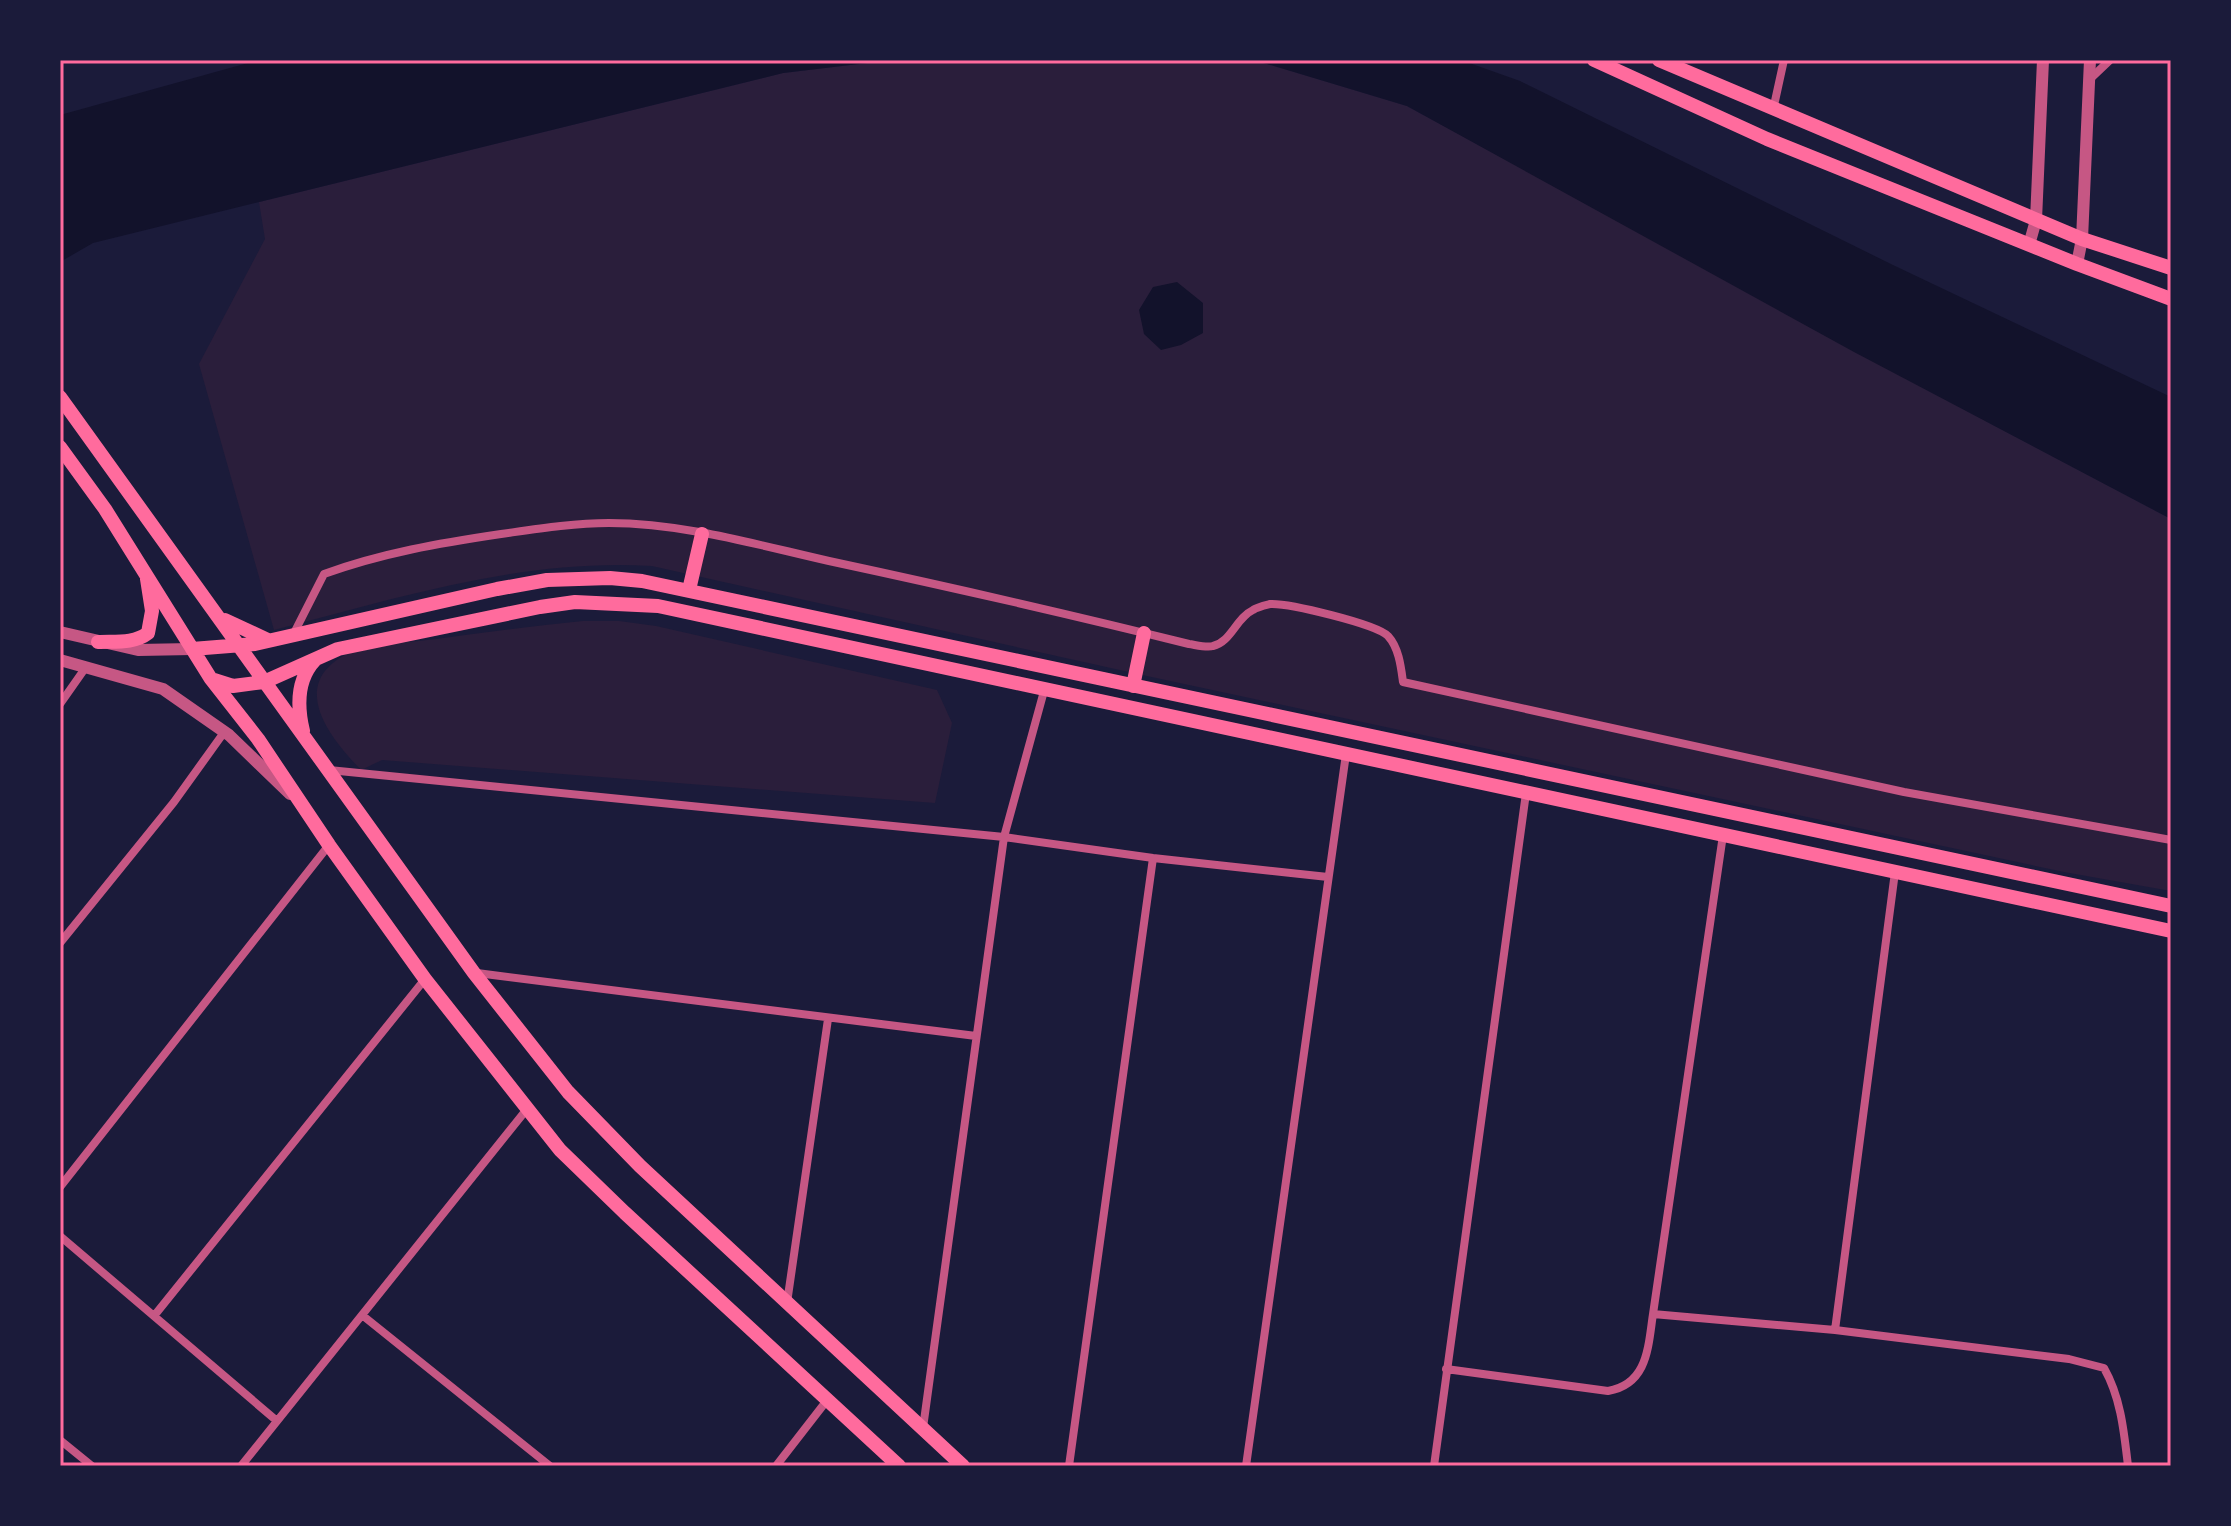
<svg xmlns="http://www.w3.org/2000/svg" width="2231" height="1526" font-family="'Sofia Sans Condensed',sans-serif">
	<rect width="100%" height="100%" fill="#1b1b3a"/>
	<path fill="#2a1e3b" d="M 892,60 L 1254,60 L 1407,106 L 1995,426 L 2171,519 L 2171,891 L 2064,872 L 1147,676 L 652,566 C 523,558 398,598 274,630 L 199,364 L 265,239 L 259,202 L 783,73 Z
		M 583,621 L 619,621 L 656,626 L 937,690 L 952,723 L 935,803 L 382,760 L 361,770 C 328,736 286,682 351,652 C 369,644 414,642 436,639 C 485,632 534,626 583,621 Z"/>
	<path fill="#12122b" d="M 259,60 L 892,60 L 783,73 L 93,243 L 60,262 L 60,115 Z
		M 1254,60 L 1461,60 L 1520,81 L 1893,265 L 2171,397 L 2171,519 L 1854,352 L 1407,106 Z
		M 1177,282 L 1203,303 L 1203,333 L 1181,345 L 1161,350 L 1144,334 L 1139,310 L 1153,287 Z"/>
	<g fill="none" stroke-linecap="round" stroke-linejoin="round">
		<path stroke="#c65784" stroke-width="8" d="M 2090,79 L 2110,60
			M 1773,110 L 1784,60
			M 293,635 L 324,574 C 382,553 440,543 501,534 C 536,529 573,523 609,523 C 683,523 758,545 829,561 C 950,587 1069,614 1189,644 C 1196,645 1207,648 1213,646 C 1231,642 1236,618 1253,610 C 1257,607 1266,605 1270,604 C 1289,603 1376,624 1388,636 C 1399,648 1401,667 1403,682 L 1904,792 L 2171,840
			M 60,704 L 86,667
			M 329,770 L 1004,837 L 1153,858 L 1328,877
			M 60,943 L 174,802 L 225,731
			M 477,973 L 976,1036
			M 60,1187 L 329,845
			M 60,1236 L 277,1421
			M 787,1303 L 828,1019
			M 1653,1314 L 1835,1330 L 2069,1359 L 2104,1368 C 2121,1398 2124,1432 2128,1466
			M 362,1315 L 550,1466
			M 154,1316 L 425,979
			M 1835,1330 L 1895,872
			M 1446,1369 L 1608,1391 C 1648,1384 1648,1347 1653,1314 L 1723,835
			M 923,1428 L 1004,837 L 1044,691
			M 60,1440 L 92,1466
			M 241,1466 L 527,1109
			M 776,1466 L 828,1399
			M 1069,1466 L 1153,858
			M 1246,1466 L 1346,754
			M 1434,1466 L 1526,793"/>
		<path stroke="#c65784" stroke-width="12" d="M 2029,245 L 2036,220 L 2043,60
			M 2077,264 L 2082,239 L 2090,60
			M 60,632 L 138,650 L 192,649
			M 60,660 L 163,689 L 229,735 L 290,794"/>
		<path stroke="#ff6b9d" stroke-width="14" d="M 1594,60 L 1767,139 L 2077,264 L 2171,299
			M 1659,60 L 2082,239 L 2171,268
			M 60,397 L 474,973 L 568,1092 L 640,1166 L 963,1466
			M 60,447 L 105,509 L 211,679 L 258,739 L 329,845 L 425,979 L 560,1150 L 625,1213 L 899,1466
			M 689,590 L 702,534
			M 225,620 L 268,640
			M 98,642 C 114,641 134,644 148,633 L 152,611 L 147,579
			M 192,649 L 255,644 L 497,589 L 547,580 L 610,578 L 642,581 L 2171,906
			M 211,679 L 233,686 L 264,682 L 338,649 L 540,607 L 575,602 L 658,606 L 2171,931
			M 1133,686 L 1144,633
			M 303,731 C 297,706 297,679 315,660"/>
	</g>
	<rect width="2231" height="1526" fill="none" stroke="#1b1b3a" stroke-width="124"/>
	<rect x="62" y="62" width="2107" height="1402" fill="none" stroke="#ff6b9d" stroke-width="3"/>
</svg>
